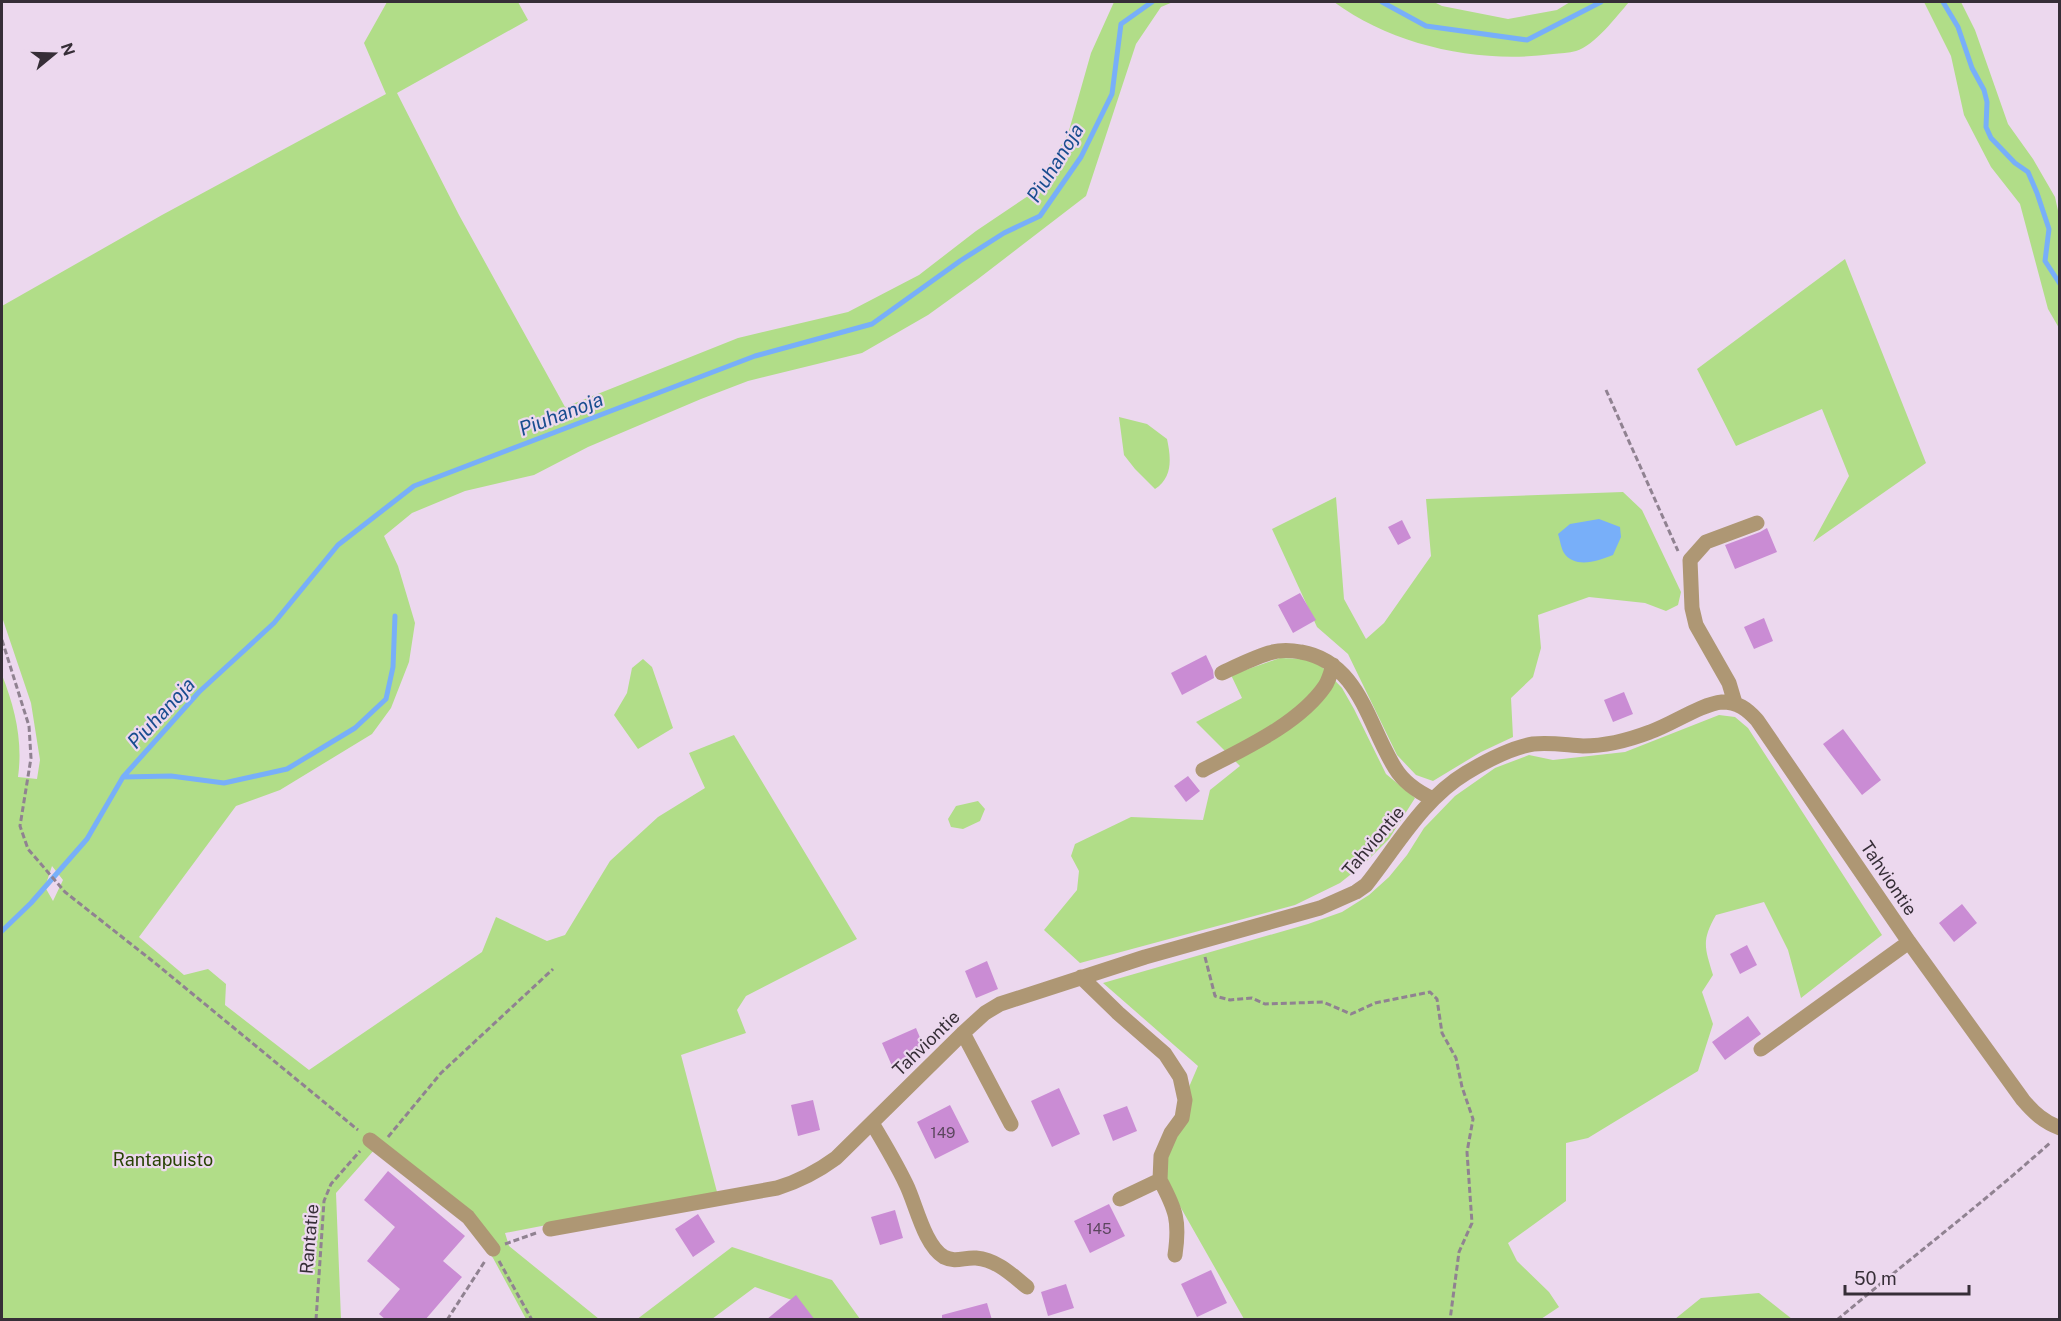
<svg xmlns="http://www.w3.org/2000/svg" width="2061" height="1321" font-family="'Public Sans',sans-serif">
	<rect width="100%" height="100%" fill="#ecd8ee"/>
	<path fill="#b1dd88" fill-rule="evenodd" d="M 387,2 L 518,2 L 528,20 L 397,93 L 459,215 L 565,407 L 738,338 L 848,312 L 919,275 L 976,231 L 1031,194 L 1068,134 L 1091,53 L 1114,2 L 1173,2 L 1161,7 L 1136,44 L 1086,196 L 978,279 L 928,315 L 862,353 L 748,381 L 701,399 L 588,447 L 534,475 L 465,491 L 412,513 L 384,536 L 398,566 L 415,623 L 409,662 L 391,708 L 372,734 L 280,790 L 236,806 L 139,937 L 184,975 L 208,969 L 226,984 L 225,1005 L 309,1070 L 482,952 L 496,917 L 547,941 L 565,935 L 610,861 L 658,817 L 705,788 L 689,753 L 734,735 L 857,939 L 746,996 L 737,1010 L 746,1033 L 681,1055 L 717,1192 L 505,1233 L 509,1246 L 599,1319 L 526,1319 L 493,1258 L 471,1227 L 375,1149 L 336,1193 L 341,1319 L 2,1319 L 2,675 C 15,708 23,741 18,777 L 37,779 L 40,760 L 31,703 L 2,617 L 2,306 L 162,215 L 386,94 L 364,43 ZM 52,866 L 63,880 L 53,901 L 45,887 Z
		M 1334,2 L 1434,2 L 1442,6 L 1508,19 L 1557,10 L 1570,2 L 1629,2 C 1617,16 1594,46 1576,51 C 1569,53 1560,53 1553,54 C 1479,64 1394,46 1334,2 Z
		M 1924,2 L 1961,2 L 1975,30 L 2008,124 L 2033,159 L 2055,197 L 2060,220 L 2059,328 L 2048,309 L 2020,204 L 1991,167 L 1964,115 L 1951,56 Z
		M 1845,259 L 1926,463 L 1813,542 L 1849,476 L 1822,409 L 1736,446 L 1697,369 Z
		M 1119,417 L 1147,424 L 1167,439 C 1171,458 1173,477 1155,489 L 1135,469 L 1124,455 Z
		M 1623,492 L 1642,510 L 1681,592 L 1678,605 L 1666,611 L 1645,603 L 1589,597 L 1538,615 L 1541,648 L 1533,677 L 1511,698 L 1513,737 L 1481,752 L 1433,781 L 1416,775 L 1397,755 L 1348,654 L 1317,627 L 1272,529 L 1336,497 L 1344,599 L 1366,639 L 1384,623 L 1431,556 L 1426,499 Z
		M 1280,658 L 1308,659 L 1322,667 L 1342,688 L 1354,709 L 1386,774 L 1415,798 L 1389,839 L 1365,863 L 1340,883 L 1295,905 L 1080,963 L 1044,930 L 1077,890 L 1079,871 L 1071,856 L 1075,844 L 1131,817 L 1203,820 L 1210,790 L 1240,766 L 1196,722 L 1242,698 L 1231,675 Z
		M 643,659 L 652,667 L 673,728 L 638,749 L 614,715 L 627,693 L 632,668 Z
		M 1719,715 L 1735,717 L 1748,728 L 1882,935 L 1801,998 L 1788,950 L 1764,902 L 1716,915 C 1701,941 1705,948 1713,975 L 1702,992 L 1713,1024 L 1698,1071 L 1588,1138 L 1566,1143 L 1566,1201 L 1508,1243 L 1517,1261 L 1549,1292 L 1559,1307 L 1541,1319 L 1244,1319 L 1156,1164 L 1198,1066 L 1103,983 L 1308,924 L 1342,912 L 1369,895 L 1389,877 L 1407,855 L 1424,828 L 1455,796 L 1495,768 L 1529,755 L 1553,760 L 1625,752 Z
		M 978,801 L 985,809 L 980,821 L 963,829 L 951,827 L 948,819 L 956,806 Z
		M 732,1247 L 832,1280 L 860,1319 L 807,1319 L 792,1300 L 755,1287 L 712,1319 L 636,1320 Z
		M 1759,1293 L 1792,1319 L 1675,1319 L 1701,1298 Z"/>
	<path fill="#78aff9" d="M 1599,519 L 1620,527 L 1621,537 L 1613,555 C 1598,561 1575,569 1564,553 C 1561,548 1560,540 1558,534 L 1570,524 Z"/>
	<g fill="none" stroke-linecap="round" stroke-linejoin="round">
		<path stroke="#78aff9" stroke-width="5" d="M 1382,2 L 1426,26 L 1527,40 L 1601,2
			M 1943,2 L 1958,27 L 1972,68 L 1984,90 L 1987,102 L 1986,127 L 1991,138 L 2015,163 L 2028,172 L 2037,193 L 2049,229 L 2045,261 L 2060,284
			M 123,777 L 171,776 L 224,783 L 287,769 L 355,728 L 386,699 L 393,667 L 395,616
			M 2,931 L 31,903 L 87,839 L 123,777 L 199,692 L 274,623 L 338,545 L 414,486 L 755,356 L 872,324 L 960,261 L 1004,233 L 1040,216 L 1081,157 L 1112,94 L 1121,24 L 1152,2"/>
	</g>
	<path fill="#ca8cd4" d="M 1402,520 L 1411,538 L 1398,545 L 1388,527 Z
		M 1767,528 L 1777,552 L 1735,569 L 1725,545 L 1760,532 Z
		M 1300,593 L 1316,620 L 1293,633 L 1278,605 Z
		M 1764,618 L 1773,641 L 1754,649 L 1744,627 Z
		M 1206,655 L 1213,670 L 1214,678 L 1182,695 L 1171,673 Z
		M 1624,692 L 1633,714 L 1613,722 L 1604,700 Z
		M 1843,729 L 1881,780 L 1862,795 L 1823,744 Z
		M 1188,776 L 1200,791 L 1186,802 L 1174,786 Z
		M 1962,904 L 1977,923 L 1954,942 L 1939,923 Z
		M 1747,945 L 1757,965 L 1740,974 L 1730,954 Z
		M 987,961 L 998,989 L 976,998 L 965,971 Z
		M 1748,1016 L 1761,1034 L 1725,1060 L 1712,1042 Z
		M 916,1028 L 926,1052 L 892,1066 L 882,1043 Z
		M 1059,1088 L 1080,1134 L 1052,1147 L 1031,1101 Z
		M 813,1100 L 820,1130 L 798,1136 L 791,1105 Z
		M 950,1105 L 969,1142 L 935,1159 L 917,1122 Z
		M 1127,1106 L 1137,1131 L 1113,1141 L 1103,1115 Z
		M 388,1171 L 465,1236 L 443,1261 L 462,1277 L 425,1320 L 386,1320 L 379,1314 L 400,1289 L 367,1261 L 395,1227 L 364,1200 Z
		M 1109,1204 L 1125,1236 L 1090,1253 L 1074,1221 Z
		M 895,1210 L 903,1238 L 880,1245 L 871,1217 Z
		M 698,1214 L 715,1242 L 693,1257 L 675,1229 Z
		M 1211,1270 L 1227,1303 L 1197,1317 L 1181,1284 Z
		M 1066,1284 L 1074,1308 L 1048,1316 L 1041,1292 Z
		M 796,1295 L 815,1320 L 766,1320 Z
		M 987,1303 L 992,1320 L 942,1320 L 942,1315 Z"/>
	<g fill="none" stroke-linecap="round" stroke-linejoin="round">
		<path stroke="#908291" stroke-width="3" stroke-dasharray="6 3" stroke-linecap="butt" d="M 1606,390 L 1678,551
			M 2,640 L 29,726 L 31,758 L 20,826 L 28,849 L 65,892 L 155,963 L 358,1130
			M 1205,957 L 1215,996 L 1230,1000 L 1252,998 L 1265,1004 L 1323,1002 L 1351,1014 L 1375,1003 L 1430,992 L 1437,999 L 1442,1033 L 1456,1058 L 1462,1087 L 1473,1119 L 1467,1152 L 1472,1223 L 1459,1252 L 1450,1320
			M 388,1137 L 441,1073 L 553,969
			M 505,1244 L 536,1233
			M 499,1261 L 532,1320
			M 316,1320 L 324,1201 L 331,1184 L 360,1151
			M 447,1320 L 485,1261
			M 1837,1320 C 1908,1260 1982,1204 2051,1142"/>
		<path stroke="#ae9774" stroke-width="15" d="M 1222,673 C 1237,666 1253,658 1269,653 C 1278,650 1291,650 1301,652 C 1359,662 1368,725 1395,768 C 1404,783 1418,792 1433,799
			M 1735,703 L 1729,683 L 1696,625 L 1692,608 L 1690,560 L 1706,542 L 1757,523
			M 1203,770 C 1243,749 1299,724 1325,686 C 1329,680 1331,672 1333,665
			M 1081,977 L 1118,1013 L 1165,1054 L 1180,1077 L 1185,1100 L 1182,1118 L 1171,1133 L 1161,1156 L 1160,1180 L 1120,1199
			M 963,1033 L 1011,1124
			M 1761,1049 L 1909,942
			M 872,1123 C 884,1143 896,1163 906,1184 C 916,1204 924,1245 944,1257 C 956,1263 964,1257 976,1258 C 997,1260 1011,1274 1027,1287
			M 370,1140 L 468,1217 L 493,1249
			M 1160,1180 C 1176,1210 1180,1221 1175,1255
			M 550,1229 L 777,1188 C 800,1181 817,1172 836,1158 L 963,1033 L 985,1013 L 1000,1004 L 1145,957 L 1320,908 L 1356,892 L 1366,885 C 1397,846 1423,799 1466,773 C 1486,761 1510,748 1533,744 C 1550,742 1566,745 1583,746 C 1606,746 1629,740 1650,732 C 1671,725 1701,704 1722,702 C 1738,702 1747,709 1757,720 L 1909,942 L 2023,1100 C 2034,1113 2044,1122 2060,1128"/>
	</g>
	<g text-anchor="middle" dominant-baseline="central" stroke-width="4.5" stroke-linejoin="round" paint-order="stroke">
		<g font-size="15" fill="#5b465e">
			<text x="943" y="1132">149</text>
			<text x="1099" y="1228">145</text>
		</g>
		<g font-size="18" fill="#362e37" stroke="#ecd8ee">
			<text transform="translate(1373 841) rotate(-50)">Tahviontie</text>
			<text transform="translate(1889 878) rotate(56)">Tahviontie</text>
			<text transform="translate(926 1043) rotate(-44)">Tahviontie</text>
			<text transform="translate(309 1239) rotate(-85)">Rantatie</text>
		</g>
		<g font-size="18" fill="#284304" stroke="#ecd8ee">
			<text x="163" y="1159">Rantapuisto</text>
		</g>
		<g font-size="20" font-style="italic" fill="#194d8f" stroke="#ecd8ee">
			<text transform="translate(1055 163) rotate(-58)">Piuhanoja</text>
			<text transform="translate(561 414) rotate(-21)">Piuhanoja</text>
			<text transform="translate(161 713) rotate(-47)">Piuhanoja</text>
		</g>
	</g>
	<rect width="2061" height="1321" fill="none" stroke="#362e37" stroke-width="6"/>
	<g transform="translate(54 54) rotate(71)" stroke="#ecd8ee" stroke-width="4.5" paint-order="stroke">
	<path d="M0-4.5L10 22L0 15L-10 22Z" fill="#362e37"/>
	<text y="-9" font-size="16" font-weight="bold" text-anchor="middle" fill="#362e37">N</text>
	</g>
	<path d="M1845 1285v9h124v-9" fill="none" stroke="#362e37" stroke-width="3"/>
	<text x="1854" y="1285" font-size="18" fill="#362e37" stroke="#ecd8ee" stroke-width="4.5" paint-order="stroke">50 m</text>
</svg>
